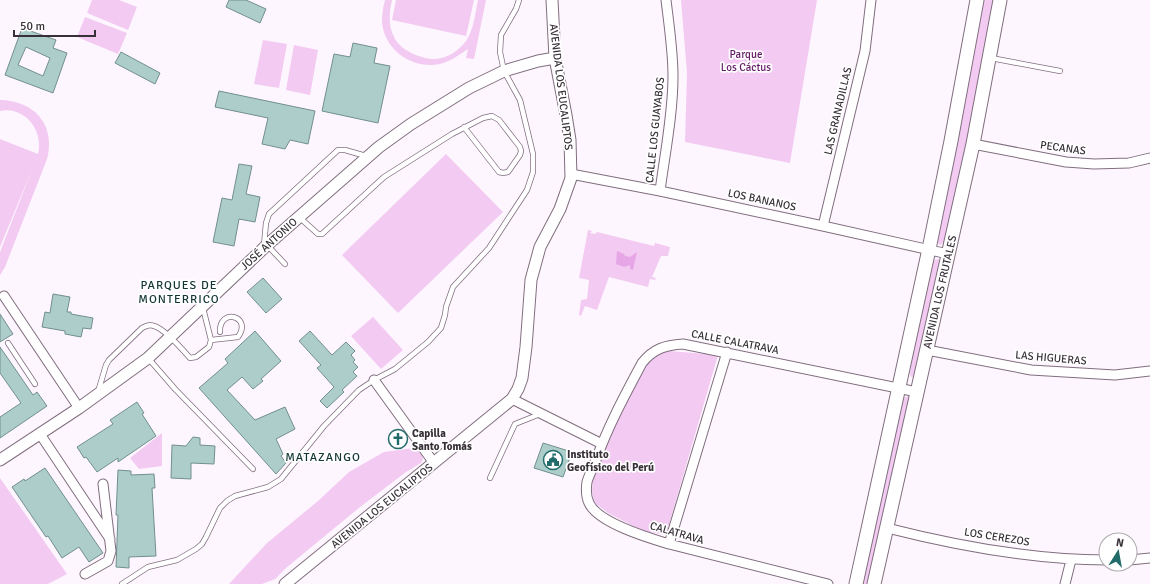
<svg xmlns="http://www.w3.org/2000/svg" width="1150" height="584" font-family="Signika,sans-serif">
	<rect width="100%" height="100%" fill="#fef6fe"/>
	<path fill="#f2caf2" d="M 92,0 L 119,0 L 137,7 L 128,30 L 87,13 Z
		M 385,0 L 392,0 C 389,13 388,27 395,39 C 402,51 421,59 435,59 C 446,59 460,50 466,41 C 474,29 475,14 478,0 L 486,0 L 474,59 L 466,58 L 468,49 C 459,55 451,61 440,64 C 413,70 384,50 382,22 C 382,14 383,7 385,0 Z
		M 396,0 L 474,0 L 466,36 L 392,20 Z
		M 681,0 L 817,0 L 790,163 L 685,142 L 687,73 Z
		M 982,0 L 994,0 L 967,143 L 945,242 L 940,245 L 935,241 Z
		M 85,17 L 127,33 L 118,54 L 77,37 Z
		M 263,40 L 287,44 L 279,88 L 254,84 Z
		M 294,45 L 318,50 L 310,95 L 286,90 Z
		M 0,100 C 34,101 56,124 47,159 L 5,267 L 0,275 L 0,252 L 33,167 L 0,247 L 0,139 L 38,154 C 44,131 25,106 0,111 Z
		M 446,154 L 503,212 L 398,313 L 342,255 Z
		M 588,230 L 592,231 L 590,233 L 595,234 L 597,232 L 654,246 L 655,243 L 670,247 L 668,256 L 661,256 L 652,277 L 656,278 L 655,280 L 650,279 L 648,287 L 609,277 L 597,310 L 585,306 L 581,316 L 579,315 L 581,300 L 587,299 L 589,280 L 579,278 Z
		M 938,259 L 941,262 L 916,377 L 911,377 L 910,374 L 913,348 L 932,261 Z
		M 373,317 L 403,350 L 381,369 L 351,336 Z
		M 670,351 L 718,355 L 666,535 L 643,531 L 608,513 L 594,502 L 592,490 L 593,477 L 612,428 L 651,356 Z
		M 909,396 L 913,399 L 870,584 L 862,584 L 903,398 Z
		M 162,433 L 162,466 L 139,469 L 130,458 Z
		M 414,448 L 422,455 L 423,459 L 421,463 L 406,472 L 360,507 L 286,568 L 275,579 L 262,584 L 229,584 L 267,543 L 318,501 L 349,472 L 384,452 Z
		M 0,478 L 67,574 L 48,584 L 0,584 Z"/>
	<path fill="#e7a7e6" d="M 617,251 L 624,254 L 625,256 L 630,257 L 637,252 L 633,270 L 630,269 L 630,265 L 624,267 L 616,264 Z"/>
	<path fill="#adcdcb" stroke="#718f8d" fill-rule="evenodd" d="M 229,0 L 246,0 L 266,9 L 260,23 L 226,7 Z
		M 22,28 L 56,40 L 53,48 L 67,53 L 53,93 L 5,75 ZM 26,47 L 50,58 L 43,76 L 18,65 Z
		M 353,43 L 377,48 L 374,63 L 390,66 L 378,123 L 322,111 L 334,54 L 350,57 Z
		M 121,52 L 160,73 L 155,84 L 115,63 Z
		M 219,91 L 315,111 L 308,144 L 290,140 L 285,149 L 262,144 L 268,118 L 215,107 Z
		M 239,164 L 252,166 L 246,194 L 260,197 L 255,222 L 239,219 L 234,246 L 213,242 L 222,198 L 232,200 Z
		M 263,278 L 282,299 L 266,313 L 247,292 Z
		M 53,294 L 70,297 L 67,312 L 71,312 L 71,314 L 93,318 L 91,329 L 83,328 L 81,337 L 65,334 L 65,331 L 42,327 L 45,312 L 50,313 Z
		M 0,314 L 13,334 L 0,342 Z
		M 255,331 L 281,361 L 261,379 L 263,381 L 253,389 L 242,377 L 227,390 L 255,420 L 285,407 L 295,429 L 276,439 L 283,454 L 281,456 L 286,463 L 276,474 L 199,388 L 228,363 L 225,359 Z
		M 310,331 L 332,355 L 346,342 L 355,351 L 351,355 L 355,360 L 353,362 L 358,367 L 353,372 L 357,376 L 342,390 L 344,392 L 327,408 L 320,401 L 334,387 L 317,368 L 321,365 L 299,341 Z
		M 0,347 L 33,395 L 37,392 L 47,406 L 0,438 L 0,417 L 21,403 L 0,373 Z
		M 137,402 L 144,413 L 142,414 L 156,436 L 118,462 L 118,458 L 97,472 L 86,457 L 84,458 L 77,447 L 113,424 L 110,420 Z
		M 193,437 L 200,438 L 200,445 L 215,446 L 214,464 L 191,463 L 191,479 L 171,478 L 172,445 L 186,446 Z
		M 543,443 L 572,452 L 563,477 L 534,468 Z
		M 45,468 L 103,553 L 89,562 L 79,547 L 62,558 L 48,536 L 46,537 L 12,487 L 24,479 L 25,481 Z
		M 118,470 L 131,471 L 131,475 L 154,474 L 155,488 L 152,488 L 156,556 L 129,557 L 129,568 L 116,567 L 118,515 L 116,515 Z"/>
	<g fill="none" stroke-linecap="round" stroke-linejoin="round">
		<defs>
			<path id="service" d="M 991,58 L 1060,71
				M 299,217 L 318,234 L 322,234 L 384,177 L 452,134 L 483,118 L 492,116 L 499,120 L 520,147 L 521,151 L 520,155 L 508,172 L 503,173 L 499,172 L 464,127
				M 264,245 L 266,223 L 269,214 L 338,150 L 345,150 L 366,156
				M 267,245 L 285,264
				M 211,340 L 238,337 C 253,316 219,307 220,332
				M 8,343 L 35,384
				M 148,358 L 175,389 L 253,469
				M 98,392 L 106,365 L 109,360 L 142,328 C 146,326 150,324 154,326 C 163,328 183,350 190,358 L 196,357 L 209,347 L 211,340 L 203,308
				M 490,478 L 515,424 L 540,414
				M 122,584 L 148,567 L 177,560 L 196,549 L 202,544 L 206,537 L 220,508 L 227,501 L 235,496 L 268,487 L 281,479 L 324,426 L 359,390 L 374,380 L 395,369 L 428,342 L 441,328 L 445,315 L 446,307 L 453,287 L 489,248 L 527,190 L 533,172 L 533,154 L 520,100 L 504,71 L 500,52 L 501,35 L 516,9 L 519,0"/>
			<path id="minor" d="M 973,144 L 1066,162 L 1094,164 L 1129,163 L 1150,158
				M 571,174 L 660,191 L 823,226 L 948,254
				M 660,191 C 665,153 673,114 673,76 C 673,51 669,25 666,0
				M 823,226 L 865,51 L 871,0
				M 4,296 L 79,408
				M 927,350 L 1031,370 L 1115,375 L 1150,371
				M 374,380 L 434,463
				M 512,399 L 602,444
				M 40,434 L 110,539
				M 887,528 C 958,546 1032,560 1106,560
				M 669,544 L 727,352
				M 1130,560 L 1150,558
				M 85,574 L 108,561 L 111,551 L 103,484
				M 828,584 L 669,544 C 649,538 598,523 589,503 C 586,497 586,489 587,482 C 589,475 593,467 596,460 C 608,426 625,395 642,363 C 653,349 665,345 683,344 L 917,392
				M 1065,584 L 1071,560"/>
			<path id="tertiary" d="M 0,460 L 79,408 L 148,358 L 267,245 L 379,147 L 411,124 L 469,88 L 504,71 L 538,61 L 555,58
				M 285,584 L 512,399 L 518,389 L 522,378 L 526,347 L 531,280 L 540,247 L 560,209 L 571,178 L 570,140 L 566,115 L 555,58 L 552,0"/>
			<path id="secondary" d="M 856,584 L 929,249 L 951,141 L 977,0
				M 874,584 L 973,144 L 1000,0"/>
		</defs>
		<use href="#service" stroke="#806e7f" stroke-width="6"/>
		<use href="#minor" stroke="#806e7f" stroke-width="11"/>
		<use href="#tertiary" stroke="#806e7f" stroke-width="13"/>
		<use href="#secondary" stroke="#806e7f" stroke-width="15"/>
		<use href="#service" stroke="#fff" stroke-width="4.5"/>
		<use href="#minor" stroke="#fff" stroke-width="9"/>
		<use href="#tertiary" stroke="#fff" stroke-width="11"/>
		<use href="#secondary" stroke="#fff" stroke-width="13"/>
	</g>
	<defs>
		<symbol id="church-ring" viewBox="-11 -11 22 22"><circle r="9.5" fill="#fff" stroke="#216c6a" stroke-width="1.5"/><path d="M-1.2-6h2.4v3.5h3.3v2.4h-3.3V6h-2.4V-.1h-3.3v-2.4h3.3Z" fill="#216c6a"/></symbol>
		<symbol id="civic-ring" viewBox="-11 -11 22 22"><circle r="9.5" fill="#fff" stroke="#216c6a" stroke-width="1.5"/><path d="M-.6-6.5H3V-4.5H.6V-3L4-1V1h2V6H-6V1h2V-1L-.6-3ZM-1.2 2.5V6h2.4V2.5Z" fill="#216c6a"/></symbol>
	</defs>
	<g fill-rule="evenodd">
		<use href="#church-ring" x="387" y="428" width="22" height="22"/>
		<use href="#civic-ring" x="542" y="449" width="22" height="22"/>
	</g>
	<g text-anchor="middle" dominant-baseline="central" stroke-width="3.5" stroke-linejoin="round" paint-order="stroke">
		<g font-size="11" fill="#641966" stroke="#fff">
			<text x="746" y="54">Parque<tspan x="746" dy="13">Los Cáctus</tspan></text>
		</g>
		<g font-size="11" fill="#373037" stroke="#fff">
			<text transform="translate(561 87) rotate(83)">AVENIDA LOS EUCALIPTOS</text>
			<text transform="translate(838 111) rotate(-77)">LAS GRANADILLAS</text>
			<text transform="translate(655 130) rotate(-84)">CALLE LOS GUAYABOS</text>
			<text transform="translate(1063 148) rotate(8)">PECANAS</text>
			<text transform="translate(762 200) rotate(12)">LOS BANANOS</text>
			<text transform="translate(269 244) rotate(-42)">JOSÉ ANTONIO</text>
			<text transform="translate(940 292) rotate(-77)">AVENIDA LOS FRUTALES</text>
			<text transform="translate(735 342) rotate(11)">CALLE CALATRAVA</text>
			<text transform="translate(1051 358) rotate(5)">LAS HIGUERAS</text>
			<text transform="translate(382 506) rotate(-39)">AVENIDA LOS EUCALIPTOS</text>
			<text transform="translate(677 533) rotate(16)">CALATRAVA</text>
			<text transform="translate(997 537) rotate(9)">LOS CEREZOS</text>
		</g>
		<g font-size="11" font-weight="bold" fill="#373037" stroke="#fff" text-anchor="start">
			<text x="412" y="433">Capilla<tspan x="412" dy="13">Santo Tomás</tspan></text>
			<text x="567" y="454">Instituto<tspan x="567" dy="13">Geofísico del Perú</tspan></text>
		</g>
		<g font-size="12" letter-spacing="1" fill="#133534" stroke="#fff">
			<text x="179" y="285">PARQUES DE<tspan x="179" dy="14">MONTERRICO</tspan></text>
			<text x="323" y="457">MATAZANGO</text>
		</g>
	</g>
	<g transform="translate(1118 552) rotate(11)"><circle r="19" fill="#ffffff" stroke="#afacaf"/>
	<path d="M0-3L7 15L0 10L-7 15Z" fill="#216c6a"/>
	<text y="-6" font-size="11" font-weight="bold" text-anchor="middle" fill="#373037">N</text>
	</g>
	<path d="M14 30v6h81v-6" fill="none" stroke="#373037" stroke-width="2"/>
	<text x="20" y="30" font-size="12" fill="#373037" stroke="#ffffff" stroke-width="3" paint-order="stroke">50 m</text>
</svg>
